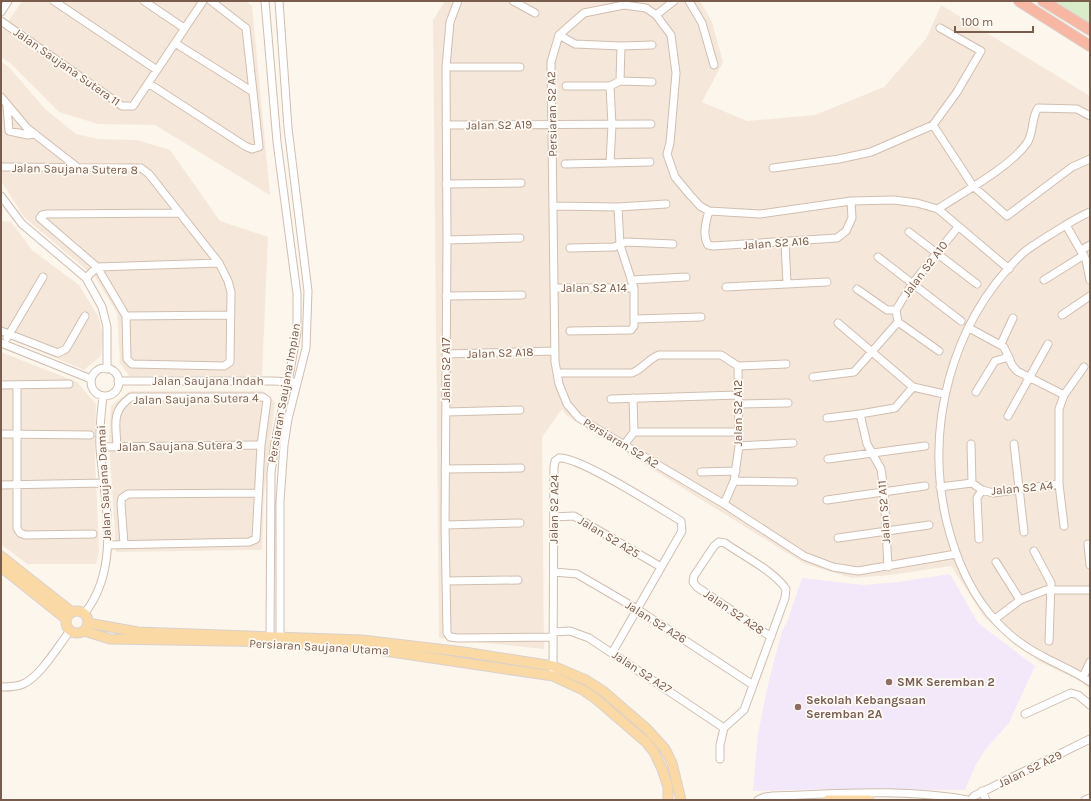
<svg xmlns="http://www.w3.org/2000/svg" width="1091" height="801" font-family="Karla,sans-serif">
	<rect width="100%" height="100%" fill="#fdf6ec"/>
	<path fill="#f5e8da" d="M 22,1 L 245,1 L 252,6 L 270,195 L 155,125 L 98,124 L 59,112 L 10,63 L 1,57 L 1,32 Z
		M 445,1 L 700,1 L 712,22 L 723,62 L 702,102 L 747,121 L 815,115 L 884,87 L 926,39 L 941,5 L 1090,96 L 1090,689 L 1080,681 L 1038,661 L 985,618 L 951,566 L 890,575 L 852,578 L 805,564 L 567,416 L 562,409 L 542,437 L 544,649 L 439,638 L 433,20 Z
		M 1,62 L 8,66 L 45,109 L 76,134 L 98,139 L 137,140 L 170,150 L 220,221 L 268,237 L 262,376 L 129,376 L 120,363 L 117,313 L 95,277 L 24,217 L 1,181 Z
		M 1,221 L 11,222 L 32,250 L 79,285 L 98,316 L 103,334 L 101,356 L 84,370 L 1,335 Z
		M 1,352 L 77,382 L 96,404 L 95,456 L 99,552 L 96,564 L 27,564 L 1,544 Z
		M 130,391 L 263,391 L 275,402 L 264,494 L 262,550 L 116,552 L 109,440 L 111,406 Z"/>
	<path fill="#f3e8fa" d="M 950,574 L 978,623 L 1035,666 L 1009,723 L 985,750 L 976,764 L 965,790 L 831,789 L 753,791 L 758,734 L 769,680 L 782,631 L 787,622 L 802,578 L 864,585 L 898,582 Z"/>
	<path fill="#d8ecc9" d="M 1054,1 L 1090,1 L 1090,24 Z"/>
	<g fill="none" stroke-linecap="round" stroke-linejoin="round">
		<defs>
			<path id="minor" d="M 54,1 L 157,70
				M 144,1 L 184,28
				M 265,1 L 277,142 L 297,294 L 297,332 L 288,382 L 275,442 L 271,473 L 270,640
				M 279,1 L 288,128 L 308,291 L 306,348 L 288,419 L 284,445 L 280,501 L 280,642
				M 458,1 L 450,22 L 446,67 L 447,240 L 445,525 L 447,633 L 450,637 L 458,638 L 553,637
				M 513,1 L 535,13
				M 689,1 L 702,23 L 714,65
				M 1,12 L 8,1
				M 656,15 L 674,1
				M 1,21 L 122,106 L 133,106 L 203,1
				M 559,35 L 575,44 L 621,46 L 652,45
				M 175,43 L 253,92
				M 446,67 L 520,67
				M 620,81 L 621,46
				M 148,83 L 245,146 L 252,149 L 259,147 L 246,28 L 211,1
				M 566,86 L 610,86 L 620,81 L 652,82
				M 610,86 L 612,125 L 610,163
				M 1,97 L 27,128 L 77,167
				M 7,106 L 9,131 L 28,135 L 35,134
				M 446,125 L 651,124
				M 933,125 L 973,186 L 1007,216 L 1072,167 L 1090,159
				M 565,164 L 650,162
				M 1,167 L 141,168 L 149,174 L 219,263 L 228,281 L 231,292 L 230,362 L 224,366 L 132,364 L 127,359 L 126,316 L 97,267 L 40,218 L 42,215 L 47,214 L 179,213
				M 773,168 L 839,159 L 871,152 L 933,125 L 957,92 L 981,51 L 940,28
				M 446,184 L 521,183
				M 1,196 L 22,224 L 86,278 L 102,307 L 107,327 L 107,369
				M 554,206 L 618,207 L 666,204
				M 938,209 C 965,191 1009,168 1027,143 C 1034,133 1031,118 1038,108 L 1077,109 L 1090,116
				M 709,211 C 706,221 702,235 708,245 L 713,246 L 837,238 L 846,231 L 852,218 L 851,201
				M 1090,212 C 1078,217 1067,224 1056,231 C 1045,238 1033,245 1023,253 C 951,322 924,427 947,523 C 955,555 967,586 989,613 C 1003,630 1022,646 1042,656 C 1058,665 1075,671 1090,682
				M 1066,225 L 1086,260 L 1090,280
				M 909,232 L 977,284
				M 447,240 L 520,238
				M 785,243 L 787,283
				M 570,248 L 614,247 L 626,242 L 673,244
				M 1081,250 L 1090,245
				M 878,257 L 961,321
				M 97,267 L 219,263
				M 86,278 L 97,267
				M 631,280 L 686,277
				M 1044,280 L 1084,255
				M 726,287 L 827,282
				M 554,288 L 634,288
				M 857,289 L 887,310 L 896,310
				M 446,296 L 522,295
				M 1062,315 L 1090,296
				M 126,316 L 231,315
				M 635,319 L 701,317
				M 898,322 L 896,310 L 912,284 L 958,227
				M 898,322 L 939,351
				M 838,323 L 913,387 L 944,394
				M 969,328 L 1004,347 L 1012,365 L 1017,371 L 1064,395
				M 1,331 L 58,353 L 66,349 L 85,316
				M 570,331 L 631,330 L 634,326 L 634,288 L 620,245 L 618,207
				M 7,338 L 43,277
				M 1,343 L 91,379
				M 1001,344 L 1013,318
				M 446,354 L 554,351
				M 738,366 L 786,364
				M91 382a14 14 0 1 1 28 0a14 14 0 1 1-28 0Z
				M 557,373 L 632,373 C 643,369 649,358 659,355 L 721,355 L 738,366 L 739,446 L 734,481 L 724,504
				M 813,377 L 854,372 L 898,322
				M 118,381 L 272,381 L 293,382
				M 1,385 L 69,384
				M 17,385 L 17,528 L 20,533 L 25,535 L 93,534
				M 976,392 L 995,361 L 1009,357
				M 611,399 L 738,395
				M 739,404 L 788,403
				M 446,412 L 520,410
				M 860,414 L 867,444 L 881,469 L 884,491 L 888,567
				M 1008,416 L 1048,344
				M 827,418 L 860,414 L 895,408 L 913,387
				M 634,432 L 739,432
				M 1,434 L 90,435
				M 971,444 L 972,483
				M 1014,444 L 1024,532
				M 624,445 L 634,432 L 633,398
				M 739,446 L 793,443
				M 100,447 L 261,445
				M 828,459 L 925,446
				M 445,469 L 521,468
				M 701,472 L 736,471
				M 734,481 L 794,482
				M 1,485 L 104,483
				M 940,487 L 972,483 L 982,490 L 993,493 L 1059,484
				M 827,500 L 925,486
				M 554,517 L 574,516 L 661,567
				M 445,525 L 520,523
				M 1064,526 L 1059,484 L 1059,409 L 1064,395 L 1084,367
				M 838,538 L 929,525
				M 979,539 L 977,498 L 982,490
				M 124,544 L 121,503 L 122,498 L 128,494 L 257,493
				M 1088,544 L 1090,565
				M 108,545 L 249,542 L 256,539 L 261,445 L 267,400 L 263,397 L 131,397 C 111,411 116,424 117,446
				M 1034,551 L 1051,583 L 1049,641
				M 956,554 L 858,571 L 833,567 L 804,556 L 724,504 L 579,418 L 567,404 L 559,384 L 555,362 L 551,62 L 559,35 L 584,13 L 624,5 L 646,8 L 656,15 L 671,35 L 676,73 L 670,143 L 667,154 L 675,177 L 690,195 L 700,206 L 709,211 L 760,214 L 851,201 L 894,200 L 917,203 L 938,209 L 1009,269
				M 996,562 L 1020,600
				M 554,572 L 577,574 L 637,609 L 753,685
				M 446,581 L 518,580
				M 84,614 C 122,567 104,501 100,448 C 99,430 101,413 103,396
				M 995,619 L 1020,600 L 1046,590 L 1090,590
				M 553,632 L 570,631 L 589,638 L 724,728
				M 553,670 L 554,467 L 555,461 L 559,458 C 579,456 659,508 681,521 L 682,531 L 612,653
				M 1083,677 L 1090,662
				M 1,687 C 8,687 16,687 23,684 C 40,677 58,646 70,631
				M 1025,714 L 1071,693 L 1078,695 L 1090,705
				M 720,759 L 720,745 L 724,728 L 744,710 L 785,598 L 786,589 C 774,571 743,556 725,543 L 719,542 L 714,546 L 694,576 L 693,582 L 697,587 L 771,637
				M 982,791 L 986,800
				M 758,800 L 765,797 L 773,796 C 836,794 905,788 967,800
				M 971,800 L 974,796 L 1090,739
				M 1085,800 L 1090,798"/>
			<path id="major" d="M 1,556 L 72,612
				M 1,567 L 66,619
				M66 622a11 11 0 1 1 22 0a11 11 0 1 1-22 0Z
				M 88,623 L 138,632 L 362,640 L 464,652 L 553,666 L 586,680 L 603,691 L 647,729 L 665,749 L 672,763 L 681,800
				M 84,631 L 110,639 L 280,642 L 351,646 L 553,676 L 583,690 L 596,699 L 646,742 L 654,752 L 662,769 L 668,787 L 668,800
				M 828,800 L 869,800"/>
			<path id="highway" d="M 1019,1 L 1090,46
				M 1043,1 L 1090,30"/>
		</defs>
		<use href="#minor" stroke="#d1beb0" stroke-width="9"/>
		<use href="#major" stroke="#dad1cd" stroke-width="11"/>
		<use href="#highway" stroke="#dad1cd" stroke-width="12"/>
		<use href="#minor" stroke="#fff" stroke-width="7"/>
		<use href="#major" stroke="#fbd9a5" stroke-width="9"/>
		<use href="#highway" stroke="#f7b7a3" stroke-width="10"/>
	</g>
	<g fill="#8d6e63" stroke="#fffaf3" stroke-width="1.5">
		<circle cx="889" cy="682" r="4"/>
		<circle cx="798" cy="707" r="4"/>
	</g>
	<g text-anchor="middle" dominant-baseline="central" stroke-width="3.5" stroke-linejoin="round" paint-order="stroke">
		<g font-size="12" fill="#7a5c4d" stroke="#fffaf3">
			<text transform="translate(67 67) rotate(35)">Jalan Saujana Sutera 11</text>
			<text transform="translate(552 114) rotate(-91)">Persiaran S2 A2</text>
			<text transform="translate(499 125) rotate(-1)">Jalan S2 A19</text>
			<text transform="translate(75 169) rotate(1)">Jalan Saujana Sutera 8</text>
			<text transform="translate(776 243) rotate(-4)">Jalan S2 A16</text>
			<text transform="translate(925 269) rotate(-53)">Jalan S2 A10</text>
			<text x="594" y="288">Jalan S2 A14</text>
			<text transform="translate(500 353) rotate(-2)">Jalan S2 A18</text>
			<text transform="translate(446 370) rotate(-90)">Jalan S2 A17</text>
			<text x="208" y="381">Jalan Saujana Indah</text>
			<text transform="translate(284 393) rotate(-80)">Persiaran Saujana Impian</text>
			<text transform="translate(196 399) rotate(-1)">Jalan Saujana Sutera 4</text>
			<text transform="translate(738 413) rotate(-90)">Jalan S2 A12</text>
			<text transform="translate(621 443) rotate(31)">Persiaran S2 A2</text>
			<text transform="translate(180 446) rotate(-1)">Jalan Saujana Sutera 3</text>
			<text transform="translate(104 483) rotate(-93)">Jalan Saujana Damai</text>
			<text transform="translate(1022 488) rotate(-5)">Jalan S2 A4</text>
			<text transform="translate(554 509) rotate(-89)">Jalan S2 A24</text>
			<text transform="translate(884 512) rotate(-94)">Jalan S2 A11</text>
			<text transform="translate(609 537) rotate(31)">Jalan S2 A25</text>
			<text transform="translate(734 612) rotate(34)">Jalan S2 A28</text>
			<text transform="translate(656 622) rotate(32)">Jalan S2 A26</text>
			<text transform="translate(319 647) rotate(3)">Persiaran Saujana Utama</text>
			<text transform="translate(642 672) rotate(33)">Jalan S2 A27</text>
			<text transform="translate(1030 769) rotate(-26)">Jalan S2 A29</text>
		</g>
		<g font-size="12" font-weight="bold" fill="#785e54" stroke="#fffaf3" text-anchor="start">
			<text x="897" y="682">SMK Seremban 2</text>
			<text x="806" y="700">Sekolah Kebangsaan<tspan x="806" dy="14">Seremban 2A</tspan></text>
		</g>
	</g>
	<rect width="1091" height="801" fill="none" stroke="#7a5c4d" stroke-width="4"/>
	<path d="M955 26v6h78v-6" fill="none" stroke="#7a5c4d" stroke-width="2"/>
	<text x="961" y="26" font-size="12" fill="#7a5c4d" stroke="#fffaf3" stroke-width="3" paint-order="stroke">100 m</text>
</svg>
